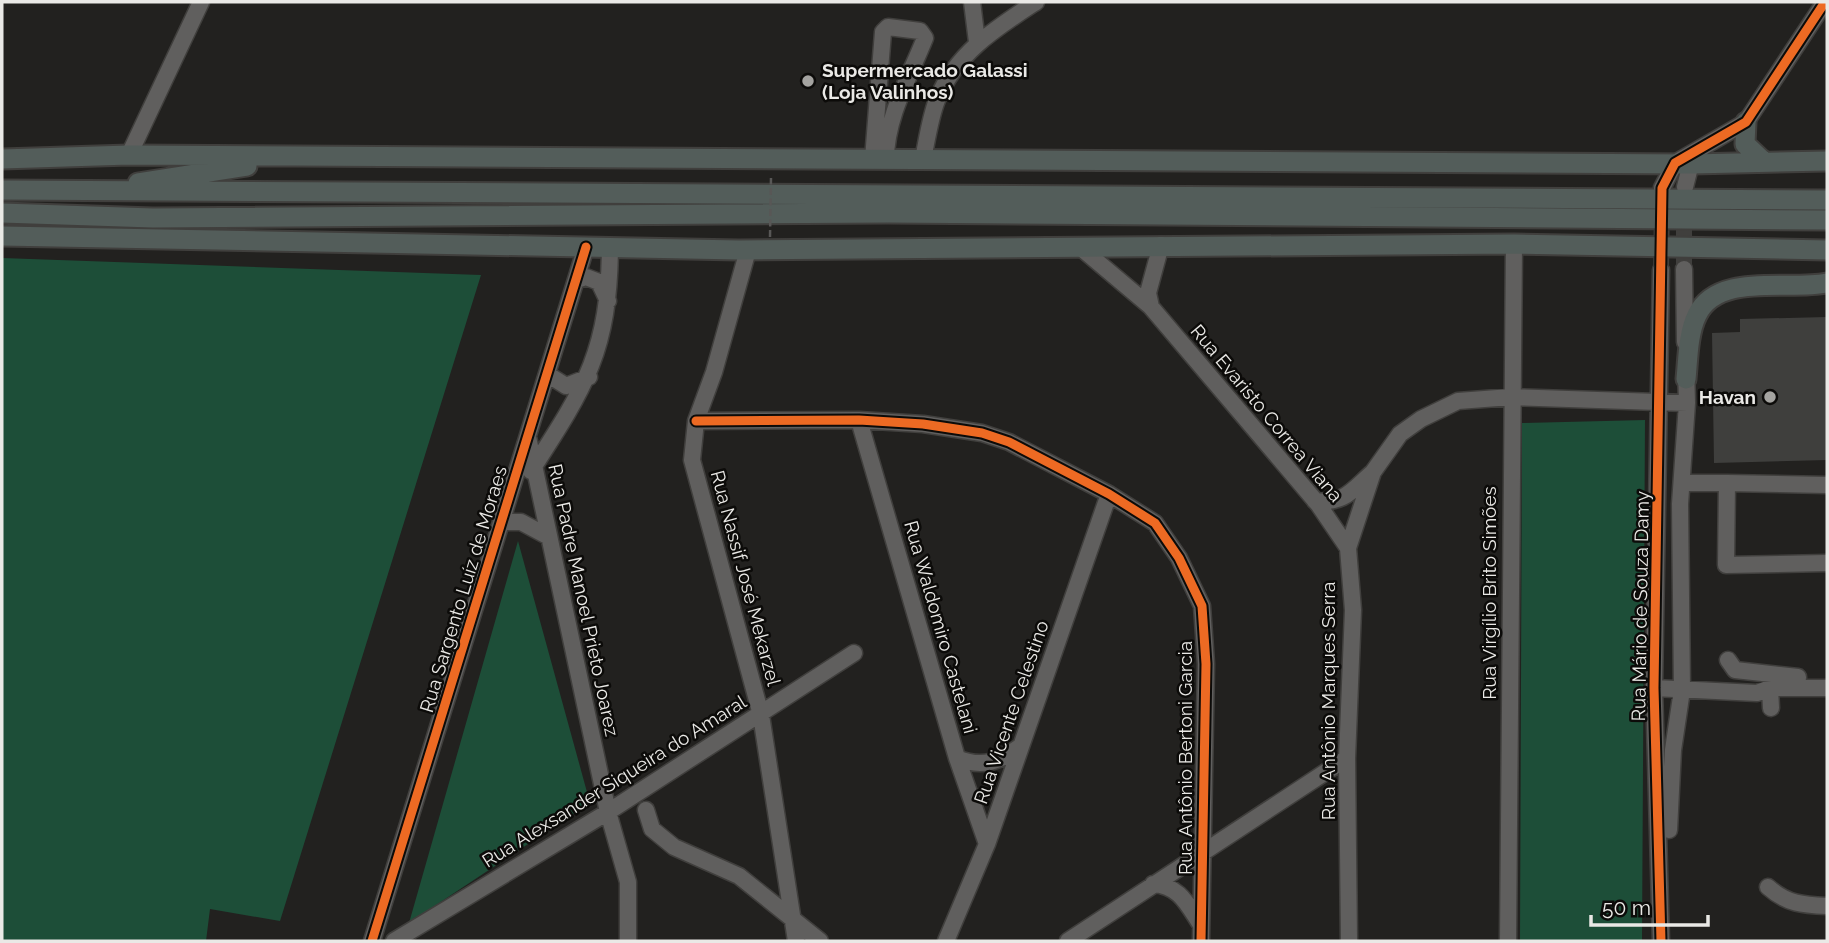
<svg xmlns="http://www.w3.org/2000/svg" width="1829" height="943" font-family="Raleway,sans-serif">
	<rect width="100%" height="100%" fill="#22211f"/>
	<path fill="#1d4e38" d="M 2,258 L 481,275 L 280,921 L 210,909 L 206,941 L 2,941 Z
		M 1645,420 L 1642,941 L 1520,941 L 1522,423 Z
		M 518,541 L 590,803 L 409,923 Z"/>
	<path fill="#3f3f3d" d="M 1827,317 L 1827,460 L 1714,463 L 1712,333 L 1740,332 L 1740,319 Z"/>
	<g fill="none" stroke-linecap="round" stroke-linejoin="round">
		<path stroke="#403f3d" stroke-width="16" stroke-dasharray="16 8" stroke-linecap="butt" d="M 1684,269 L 1684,209
			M 1661,270 L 1662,208"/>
		<defs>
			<path id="minor" d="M 972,2 L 977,42
				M 129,155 L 201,2
				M 873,159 L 883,32 L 888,27 L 920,31 L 925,38 C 910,76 886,117 886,159
				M 923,159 C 927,140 930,118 937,100 C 956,53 996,28 1036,2
				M 1685,187 L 1693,155
				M 1662,188 L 1675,163 L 1746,122 L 1825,2
				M 1081,248 L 1151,307 L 1318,504 L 1348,548
				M 748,250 L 714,372 L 696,421 L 692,460 L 761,715 L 796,941
				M 1684,269 L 1685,342
				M 1661,270 L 1654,688 L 1661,941
				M 577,280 L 586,277 L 599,282 L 608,301
				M 1151,307 L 1148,293 L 1161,245
				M 547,374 L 566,386 L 589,377
				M 859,420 L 957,758 L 987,844
				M 696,421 L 859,420 L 923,424 L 982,433 L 1009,442 L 1109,494 L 1155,523 L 1179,558 L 1202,606 L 1206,664 L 1201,941
				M 528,437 L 608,812 L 628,882 L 628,941
				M 531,471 C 586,386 609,351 610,247
				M 1683,483 L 1727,483 L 1726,565 L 1827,563
				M 1727,483 L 1827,485
				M 1315,501 C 1345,504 1352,490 1373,472
				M 503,522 L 521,522 L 549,537
				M 1728,660 L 1735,670 L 1798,677 L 1797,688
				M 1654,688 L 1757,693 L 1770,688 L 1827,688
				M 1770,688 L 1771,708
				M 957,758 C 983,769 1000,761 1021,746
				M 646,810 L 652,829 L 674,847 L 739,876 L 820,941
				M 1669,830 L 1673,750 L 1682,690 L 1680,504 L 1687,403 L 1686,367
				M 1153,884 C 1180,886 1187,904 1201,925
				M 1768,887 C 1787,904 1803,905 1827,906
				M 372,941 L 586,247
				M 394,941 L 608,812 L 854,653
				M 946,941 L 987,844 L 1109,494
				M 1068,941 L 1347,758
				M 1349,941 L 1347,758 L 1353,610 L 1348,548 L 1373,472 L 1400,434 L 1421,419 L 1458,401 L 1511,397 L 1687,403
				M 1508,941 L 1514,244"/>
			<path id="major" d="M 1746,122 L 1745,144 L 1764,162
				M 2,159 L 129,155 L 1692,164 L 1827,161
				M 138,183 L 247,166
				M 2,190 L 1827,200
				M 2,213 L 153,218 L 888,213 L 1827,220
				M 2,236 L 739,250 L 1514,244 L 1827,250
				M 1686,379 C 1688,359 1688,333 1697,315 C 1718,272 1787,291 1827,283"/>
		</defs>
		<use href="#minor" stroke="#403f3d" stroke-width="19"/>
		<use href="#major" stroke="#403f3d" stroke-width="23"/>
		<use href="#minor" stroke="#605f5e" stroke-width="16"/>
		<use href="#major" stroke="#535d5a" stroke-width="19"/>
		<path stroke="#585756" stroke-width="2.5" stroke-dasharray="7 3.5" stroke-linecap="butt" d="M 770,237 L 771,178"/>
		<defs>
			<path id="cycleway" d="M 696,421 L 859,420 L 923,424 L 982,433 L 1009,442 L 1109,494 L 1155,523 L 1179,558 L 1202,606 L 1206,664 L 1201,941
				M 372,941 L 586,247
				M 1661,941 L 1654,688 L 1662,188 L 1675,163 L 1746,122 L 1825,2"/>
		</defs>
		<use href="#cycleway" stroke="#0c0b09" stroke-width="13"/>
		<use href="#cycleway" stroke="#ed6a23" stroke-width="9"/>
	</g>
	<g fill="#a4a3a0" stroke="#0c0b09" stroke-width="2.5">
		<circle cx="808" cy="81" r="7"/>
		<circle cx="1770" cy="397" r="7"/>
	</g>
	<g text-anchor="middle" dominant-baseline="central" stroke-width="5" stroke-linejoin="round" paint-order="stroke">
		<g font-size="19" font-weight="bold" fill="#eae9e6" stroke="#0c0b09" text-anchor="start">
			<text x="822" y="70">Supermercado Galassi<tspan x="822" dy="22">(Loja Valinhos)</tspan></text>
			<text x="1756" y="397" text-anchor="end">Havan</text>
		</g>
		<g font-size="19" fill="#eae9e6" stroke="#0c0b09">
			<text transform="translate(1267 413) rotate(50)">Rua Evaristo Correa Viana</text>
			<text transform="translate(746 578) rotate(75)">Rua Nassif José Mekarzel</text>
			<text transform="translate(463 589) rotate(-73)">Rua Sargento Luíz de Moraes</text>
			<text transform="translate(1489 593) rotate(-90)">Rua Virgílio Brito Simões</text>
			<text transform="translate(584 600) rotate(78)">Rua Padre Manoel Prieto Joarez</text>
			<text transform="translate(1640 606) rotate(-89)">Rua Mário de Souza Damy</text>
			<text transform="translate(941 627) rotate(74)">Rua Waldomiro Castelani</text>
			<text transform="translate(1328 701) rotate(-90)">Rua Antônio Marques Serra</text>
			<text transform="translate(1011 712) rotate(-71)">Rua Vicente Celestino</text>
			<text transform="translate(1185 758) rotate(-90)">Rua Antônio Bertoni Garcia</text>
			<text transform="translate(614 781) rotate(-32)">Rua Alexsander Siqueira do Amaral</text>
		</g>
	</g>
	<rect width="1829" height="943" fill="none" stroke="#eae9e6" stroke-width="7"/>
	<path d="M1591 915v10h117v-10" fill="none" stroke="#eae9e6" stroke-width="3.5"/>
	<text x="1602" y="915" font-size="21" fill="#eae9e6" stroke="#0c0b09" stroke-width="5" paint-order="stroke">50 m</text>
</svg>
